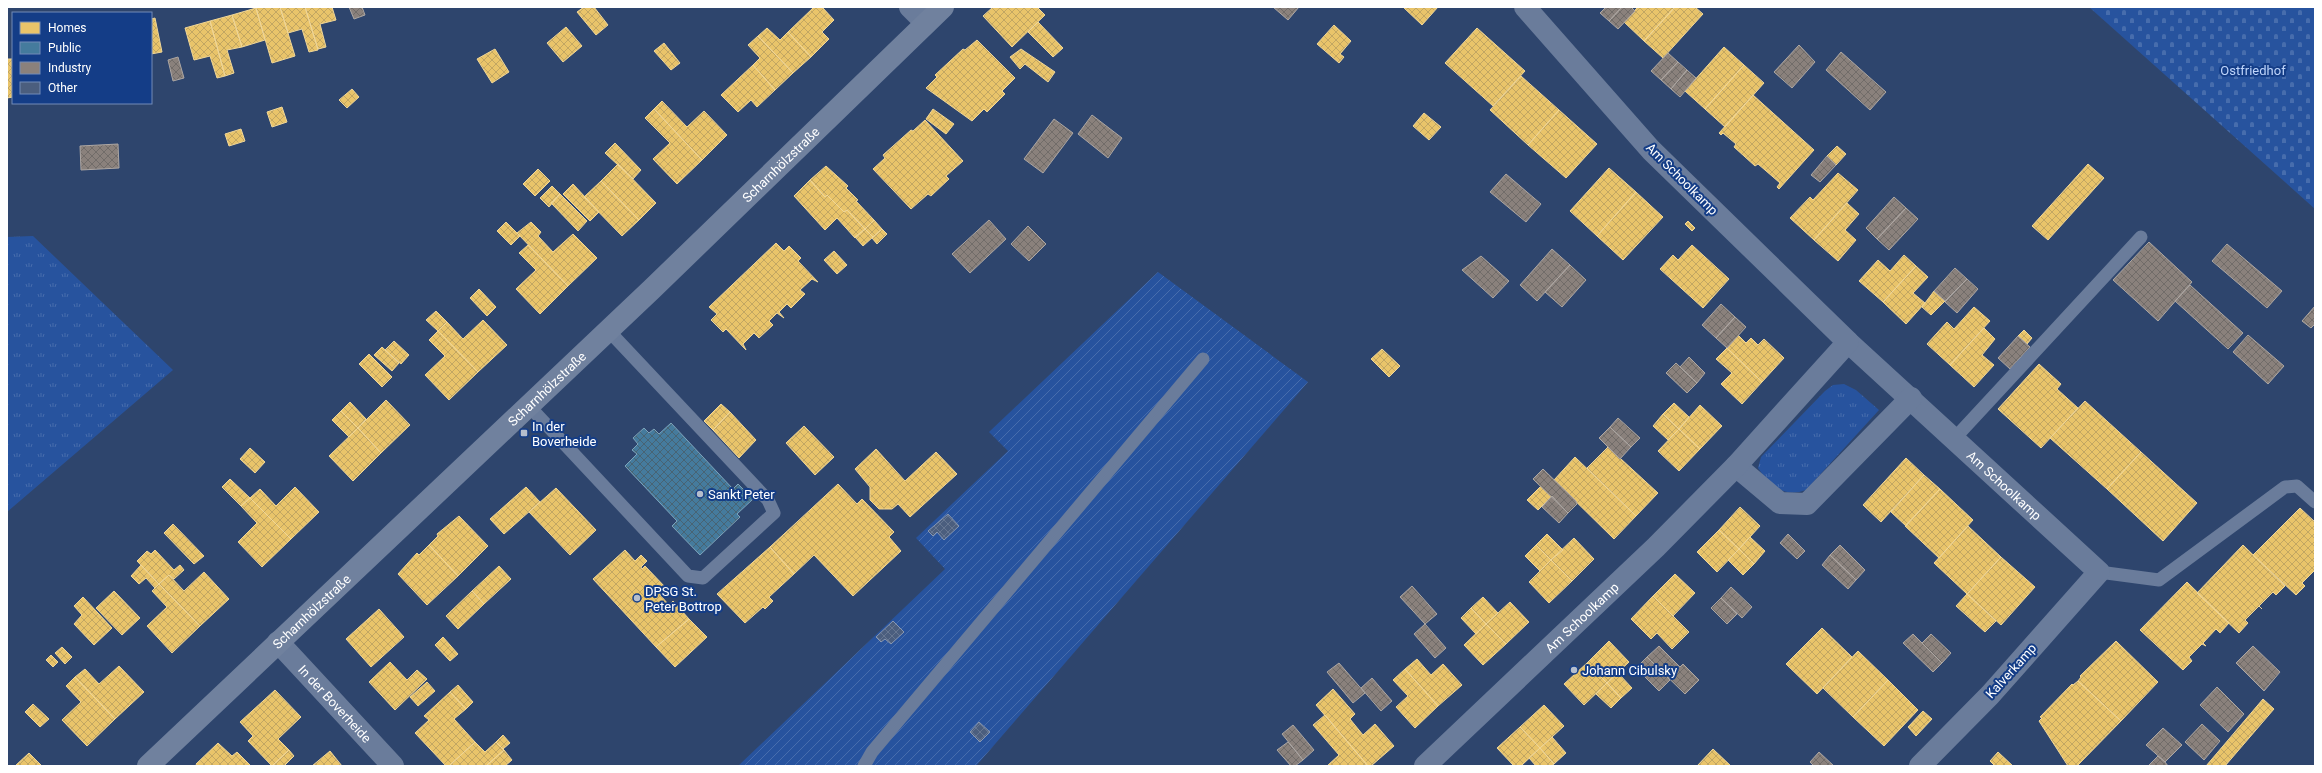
<svg xmlns="http://www.w3.org/2000/svg" width="2322" height="773" font-family="Roboto,sans-serif">
	<defs>
		<pattern id="grass-tufts" width="24" height="20" patternUnits="userSpaceOnUse"><rect width="24" height="20" fill="#27539e"/><path d="M3 7l-1-3M5 7V3M7 7l1-3M15 17l-1-3M17 17v-4M19 17l1-3" fill="none" stroke="#476dad"/></pattern>
		<pattern id="cemetery-stones" width="16" height="16" patternUnits="userSpaceOnUse"><rect width="16" height="16" fill="#27539e"/><path d="M2 7V4a2 2 0 0 1 4 0v3zM10 15v-3a2 2 0 0 1 4 0v3z" fill="#476dad"/></pattern>
		<pattern id="garden-furrows" width="10" height="10" patternUnits="userSpaceOnUse"><rect width="10" height="10" fill="#27539e"/><path d="M-1 1l2-2M0 10L10 0M9 11l2-2" fill="none" stroke="#476dad"/></pattern>
		<pattern id="homes-cross-hatch" width="8" height="8" patternUnits="userSpaceOnUse"><rect width="8" height="8" fill="#e9c46a"/><path d="M0 0l8 8M0 8l8-8" fill="none" stroke="#c2a662"/></pattern>
		<pattern id="public-cross-hatch" width="8" height="8" patternUnits="userSpaceOnUse"><rect width="8" height="8" fill="#457b9d"/><path d="M0 0l8 8M0 8l8-8" fill="none" stroke="#486474"/></pattern>
		<pattern id="industry-cross-hatch" width="8" height="8" patternUnits="userSpaceOnUse"><rect width="8" height="8" fill="#8a817c"/><path d="M0 0l8 8M0 8l8-8" fill="none" stroke="#716c69"/></pattern>
		<pattern id="building-cross-hatch" width="8" height="8" patternUnits="userSpaceOnUse"><rect width="8" height="8" fill="#4b5e7e"/><path d="M0 0l8 8M0 8l8-8" fill="none" stroke="#667691"/></pattern>
	</defs>
	<rect width="100%" height="100%" fill="#2e456d"/>
	<path fill="url(#grass-tufts)" d="M 33,236 L 173,370 L 7,512 L 7,237 Z
		M 1844,384 L 1856,390 L 1879,410 L 1806,490 C 1784,498 1770,486 1758,468 L 1761,457 L 1825,391 L 1833,385 Z"/>
	<path fill="url(#cemetery-stones)" d="M 2089,7 L 2315,7 L 2315,209 Z"/>
	<path fill="url(#garden-furrows)" d="M 1158,272 L 1308,382 L 976,766 L 738,766 L 945,569 L 916,538 L 1008,451 L 989,432 Z"/>
	<path fill="url(#homes-cross-hatch)" stroke="#f0d697" d="M 259,7 L 280,7 L 295,56 L 272,63 L 256,8 Z
		M 280,7 L 305,7 L 318,50 L 309,52 L 302,29 L 288,33 Z
		M 305,7 L 332,7 L 336,20 L 320,24 L 326,47 L 318,49 Z
		M 584,7 L 594,7 L 608,25 L 596,35 L 577,12 Z
		M 814,7 L 822,7 L 834,20 L 822,32 L 829,39 L 811,57 L 788,32 Z
		M 993,7 L 1037,7 L 1045,15 L 1012,47 L 983,16 Z
		M 1403,7 L 1438,7 L 1422,25 Z
		M 1638,7 L 1675,7 L 1644,41 L 1624,22 Z
		M 1675,7 L 1695,7 L 1703,14 L 1663,58 L 1644,41 Z
		M 256,8 L 265,40 L 242,47 L 232,15 Z
		M 232,15 L 242,47 L 227,50 L 234,73 L 225,76 L 210,21 Z
		M 155,18 L 162,52 L 151,54 L 151,19 Z
		M 210,21 L 225,76 L 217,78 L 210,56 L 194,60 L 185,28 Z
		M 1038,22 L 1063,48 L 1053,57 L 1028,32 Z
		M 1334,25 L 1351,41 L 1340,54 L 1344,57 L 1339,63 L 1317,44 Z
		M 566,27 L 582,46 L 563,62 L 547,43 Z
		M 767,28 L 780,40 L 788,32 L 811,57 L 793,73 L 758,36 Z
		M 1477,28 L 1525,71 L 1493,106 L 1445,63 Z
		M 758,36 L 793,73 L 775,90 L 753,65 L 760,58 L 748,45 Z
		M 977,40 L 1015,78 L 1002,91 L 1005,94 L 987,112 L 984,109 L 972,121 L 926,88 L 937,77 L 935,75 L 963,49 L 965,50 Z
		M 664,43 L 680,63 L 671,70 L 654,51 Z
		M 1724,47 L 1744,65 L 1705,109 L 1685,91 Z
		M 495,49 L 509,72 L 492,83 L 477,59 Z
		M 1021,49 L 1055,72 L 1048,82 L 1025,64 L 1020,69 L 1010,57 Z
		M 7,59 L 13,59 L 13,97 L 7,98 Z
		M 753,65 L 775,90 L 757,107 L 751,100 L 738,112 L 721,95 Z
		M 1744,65 L 1764,83 L 1725,127 L 1705,109 Z
		M 1521,76 L 1559,110 L 1528,145 L 1490,110 Z
		M 352,89 L 359,97 L 347,108 L 339,100 Z
		M 1753,95 L 1814,150 L 1779,189 L 1777,187 L 1780,183 L 1758,164 L 1755,166 L 1734,147 L 1736,144 L 1723,133 L 1721,135 L 1719,133 Z
		M 662,101 L 687,127 L 704,111 L 727,135 L 702,160 L 654,109 Z
		M 282,107 L 287,122 L 272,127 L 267,112 Z
		M 654,109 L 702,160 L 677,184 L 653,159 L 670,143 L 645,118 Z
		M 933,109 L 954,124 L 946,134 L 926,119 Z
		M 1559,110 L 1597,144 L 1566,178 L 1528,145 Z
		M 1424,113 L 1441,127 L 1429,140 L 1413,126 Z
		M 925,120 L 963,161 L 946,176 L 949,179 L 931,196 L 928,194 L 911,209 L 873,169 L 885,158 L 883,155 L 911,130 L 913,131 Z
		M 241,129 L 245,141 L 229,146 L 225,134 Z
		M 615,143 L 641,170 L 633,179 L 605,153 Z
		M 1837,146 L 1846,154 L 1836,165 L 1827,156 Z
		M 618,164 L 656,203 L 639,220 L 601,181 Z
		M 2088,164 L 2104,178 L 2048,240 L 2032,226 Z
		M 826,166 L 848,186 L 846,188 L 858,200 L 856,201 L 874,220 L 865,229 L 847,210 L 844,212 L 827,195 L 825,197 L 810,180 Z
		M 1609,168 L 1636,192 L 1597,236 L 1570,211 Z
		M 538,169 L 550,181 L 535,196 L 523,184 Z
		M 1838,173 L 1858,190 L 1814,240 L 1790,218 L 1810,197 L 1813,200 Z
		M 810,180 L 825,197 L 827,195 L 844,212 L 847,210 L 865,229 L 855,238 L 837,218 L 825,230 L 794,196 Z
		M 601,181 L 639,220 L 622,236 L 584,197 Z
		M 573,184 L 599,212 L 590,221 L 563,194 Z
		M 552,186 L 560,194 L 549,207 L 540,198 Z
		M 1636,192 L 1663,217 L 1623,260 L 1597,236 Z
		M 560,194 L 587,221 L 578,231 L 551,203 Z
		M 1847,203 L 1859,214 L 1845,230 L 1856,240 L 1838,261 L 1814,240 Z
		M 874,220 L 882,229 L 873,237 L 865,229 Z
		M 1688,221 L 1695,228 L 1692,231 L 1685,224 Z
		M 506,222 L 520,236 L 511,245 L 497,231 Z
		M 531,222 L 541,232 L 538,236 L 553,252 L 573,234 L 597,258 L 568,286 L 517,233 Z
		M 865,229 L 873,237 L 863,246 L 855,237 Z
		M 882,229 L 887,234 L 877,244 L 872,238 Z
		M 776,243 L 784,251 L 789,246 L 801,258 L 798,261 L 818,282 L 812,279 L 800,290 L 805,294 L 791,308 L 787,304 L 779,312 L 784,318 L 777,313 L 769,321 L 773,325 L 759,338 L 754,333 L 743,344 L 746,350 L 726,329 L 723,332 L 711,320 L 717,314 L 709,307 Z
		M 528,245 L 568,286 L 540,314 L 516,289 L 536,270 L 519,253 Z
		M 1692,245 L 1729,279 L 1703,308 L 1660,269 L 1673,255 L 1678,260 Z
		M 834,251 L 847,265 L 837,274 L 824,260 Z
		M 1904,255 L 1916,266 L 1883,302 L 1859,281 L 1878,260 L 1890,271 Z
		M 1916,266 L 1928,277 L 1913,293 L 1925,303 L 1906,324 L 1883,302 Z
		M 479,289 L 496,307 L 487,316 L 470,298 Z
		M 1934,291 L 1945,301 L 1931,315 L 1922,307 Z
		M 1974,307 L 1990,321 L 1950,365 L 1927,344 L 1947,322 L 1954,329 Z
		M 436,311 L 447,322 L 438,331 L 426,320 Z
		M 483,320 L 507,345 L 478,372 L 438,331 L 447,322 L 463,339 Z
		M 1984,328 L 1995,339 L 1982,355 L 1994,365 L 1974,387 L 1950,365 Z
		M 2024,330 L 2032,338 L 2027,344 L 2018,336 Z
		M 438,331 L 478,372 L 449,400 L 425,375 L 445,356 L 429,340 Z
		M 1738,335 L 1746,343 L 1751,338 L 1758,345 L 1764,339 L 1784,358 L 1762,382 L 1727,348 Z
		M 394,341 L 409,355 L 401,364 L 385,350 Z
		M 382,347 L 399,363 L 392,371 L 374,355 Z
		M 1727,348 L 1762,382 L 1742,404 L 1721,384 L 1732,373 L 1716,359 Z
		M 1382,349 L 1400,366 L 1389,377 L 1371,359 Z
		M 369,354 L 392,377 L 382,387 L 359,364 Z
		M 2039,364 L 2061,384 L 2057,389 L 2078,408 L 2041,448 L 1998,409 Z
		M 386,400 L 410,425 L 381,453 L 358,428 Z
		M 2085,401 L 2141,452 L 2107,489 L 2050,438 Z
		M 350,402 L 366,419 L 358,428 L 341,411 Z
		M 1674,403 L 1689,417 L 1679,429 L 1663,414 Z
		M 721,404 L 730,412 L 713,430 L 704,421 Z
		M 1700,405 L 1722,426 L 1700,449 L 1679,429 Z
		M 341,411 L 358,428 L 349,437 L 332,420 Z
		M 730,412 L 756,440 L 739,458 L 713,430 Z
		M 1663,414 L 1679,429 L 1668,440 L 1653,426 Z
		M 804,426 L 834,457 L 815,475 L 786,443 Z
		M 358,428 L 381,453 L 353,481 L 329,456 Z
		M 1679,429 L 1700,449 L 1679,471 L 1658,451 Z
		M 1608,447 L 1658,493 L 1636,516 L 1587,468 Z
		M 250,448 L 265,462 L 255,473 L 240,459 Z
		M 876,449 L 905,481 L 936,452 L 957,474 L 910,517 L 898,504 L 892,509 L 879,509 L 870,500 L 870,487 L 855,469 Z
		M 2141,452 L 2197,503 L 2163,541 L 2107,489 Z
		M 1575,457 L 1636,516 L 1614,539 L 1554,480 Z
		M 1906,458 L 1924,475 L 1881,522 L 1863,505 Z
		M 1924,475 L 1940,489 L 1906,526 L 1891,512 Z
		M 230,479 L 250,498 L 241,506 L 222,487 Z
		M 838,484 L 857,504 L 862,499 L 894,532 L 889,537 L 901,551 L 853,596 L 814,555 L 794,574 L 770,547 Z
		M 1541,486 L 1552,496 L 1538,510 L 1527,500 Z
		M 295,487 L 319,512 L 291,539 L 250,498 L 260,489 L 276,506 Z
		M 526,487 L 540,502 L 504,534 L 490,519 Z
		M 556,488 L 596,530 L 570,555 L 529,512 Z
		M 1940,489 L 1973,520 L 1939,558 L 1905,526 Z
		M 250,498 L 291,539 L 262,567 L 238,542 L 257,523 L 241,506 Z
		M 1740,507 L 1760,526 L 1739,549 L 1719,530 Z
		M 2300,508 L 2315,522 L 2315,570 L 2302,583 L 2305,586 L 2296,595 L 2253,555 Z
		M 459,516 L 488,546 L 458,576 L 429,545 L 438,536 L 437,534 Z
		M 173,524 L 204,556 L 194,564 L 164,533 Z
		M 1968,526 L 2001,557 L 1967,594 L 1934,563 Z
		M 1719,530 L 1739,549 L 1717,572 L 1697,552 Z
		M 1547,534 L 1563,550 L 1551,560 L 1536,545 Z
		M 1750,537 L 1765,551 L 1754,564 L 1739,549 Z
		M 1574,538 L 1594,559 L 1572,581 L 1551,560 Z
		M 429,545 L 458,576 L 427,605 L 398,574 L 417,553 L 419,555 Z
		M 1536,545 L 1551,560 L 1540,571 L 1525,556 Z
		M 2243,545 L 2285,586 L 2276,595 L 2273,592 L 2259,606 L 2262,609 L 2259,606 L 2245,620 L 2248,623 L 2239,633 L 2197,593 Z
		M 770,547 L 794,574 L 769,597 L 773,601 L 765,609 L 763,607 L 745,623 L 717,594 Z
		M 1739,549 L 1754,564 L 1743,575 L 1728,560 Z
		M 155,550 L 174,570 L 180,565 L 184,570 L 174,579 L 169,575 L 159,584 L 137,561 L 147,551 L 151,554 Z
		M 625,550 L 635,561 L 641,555 L 647,561 L 641,567 L 642,569 L 645,566 L 667,589 L 660,595 L 669,605 L 673,601 L 689,619 L 656,647 L 593,579 Z
		M 2001,557 L 2035,587 L 2001,625 L 1967,594 Z
		M 1551,560 L 1572,581 L 1549,603 L 1529,582 Z
		M 141,565 L 159,584 L 155,588 L 146,578 L 139,584 L 131,576 Z
		M 499,566 L 511,579 L 484,604 L 472,591 Z
		M 204,572 L 229,599 L 200,626 L 159,584 L 169,575 L 184,591 Z
		M 1675,574 L 1695,593 L 1673,616 L 1653,596 Z
		M 2187,582 L 2229,623 L 2220,633 L 2216,629 L 2203,643 L 2206,646 L 2202,644 L 2189,657 L 2192,661 L 2183,670 L 2140,630 Z
		M 159,584 L 200,626 L 172,653 L 147,626 L 167,607 L 152,591 Z
		M 114,591 L 140,618 L 122,635 L 96,608 Z
		M 472,591 L 484,604 L 458,629 L 446,616 Z
		M 1967,594 L 1996,621 L 1985,632 L 1956,606 Z
		M 1653,596 L 1689,632 L 1672,649 L 1657,633 L 1651,639 L 1631,619 Z
		M 83,597 L 112,628 L 94,645 L 74,624 L 82,615 L 74,606 Z
		M 1483,597 L 1498,613 L 1486,624 L 1471,608 Z
		M 1510,602 L 1529,622 L 1506,644 L 1486,624 Z
		M 1471,608 L 1486,624 L 1476,634 L 1461,618 Z
		M 379,609 L 404,637 L 371,667 L 346,639 Z
		M 689,619 L 707,637 L 675,667 L 656,647 Z
		M 1486,624 L 1506,644 L 1483,665 L 1464,645 Z
		M 1822,628 L 1852,657 L 1817,694 L 1786,664 Z
		M 443,637 L 458,654 L 450,661 L 435,645 Z
		M 1609,641 L 1629,662 L 1607,683 L 1587,663 Z
		M 2116,641 L 2158,682 L 2121,721 L 2078,681 L 2081,677 L 2080,676 Z
		M 62,647 L 72,657 L 65,664 L 55,653 Z
		M 1858,651 L 1888,680 L 1853,717 L 1823,688 Z
		M 51,655 L 58,662 L 53,667 L 46,660 Z
		M 1417,659 L 1431,675 L 1443,664 L 1462,685 L 1438,706 L 1405,669 Z
		M 390,662 L 407,680 L 417,670 L 427,679 L 395,710 L 369,682 Z
		M 1587,663 L 1607,683 L 1584,705 L 1564,684 Z
		M 119,666 L 144,692 L 115,719 L 75,677 L 85,669 L 99,684 Z
		M 1405,669 L 1438,706 L 1415,728 L 1396,707 L 1408,696 L 1393,680 Z
		M 1618,673 L 1632,688 L 1621,698 L 1607,683 Z
		M 75,677 L 115,719 L 87,746 L 62,720 L 81,702 L 66,686 Z
		M 1888,680 L 1918,710 L 1884,746 L 1853,717 Z
		M 2078,681 L 2121,721 L 2077,766 L 2068,766 L 2039,721 L 2042,718 L 2040,717 L 2072,684 L 2073,685 Z
		M 427,682 L 435,691 L 418,706 L 410,697 Z
		M 1607,683 L 1621,698 L 1611,708 L 1596,694 Z
		M 458,685 L 473,702 L 466,709 L 450,692 Z
		M 1333,689 L 1355,714 L 1350,719 L 1363,735 L 1375,724 L 1394,746 L 1371,766 L 1368,766 L 1316,705 Z
		M 275,690 L 301,717 L 278,739 L 289,750 L 272,766 L 248,741 L 253,736 L 240,722 Z
		M 450,692 L 466,709 L 454,719 L 475,742 L 449,766 L 446,766 L 415,733 L 429,720 L 424,716 Z
		M 2263,699 L 2274,709 L 2225,766 L 2206,766 Z
		M 33,704 L 49,719 L 40,727 L 25,712 Z
		M 1544,705 L 1564,726 L 1540,748 L 1520,727 Z
		M 1923,711 L 1932,719 L 1916,736 L 1908,727 Z
		M 1325,715 L 1368,766 L 1327,766 L 1339,755 L 1313,725 Z
		M 1520,727 L 1540,748 L 1521,766 L 1514,766 L 1497,748 Z
		M 503,735 L 510,743 L 503,749 L 496,742 Z
		M 1552,737 L 1566,753 L 1554,764 L 1540,748 Z
		M 475,742 L 485,752 L 496,742 L 504,750 L 486,766 L 449,766 Z
		M 218,743 L 232,756 L 237,752 L 251,766 L 197,766 L 196,764 Z
		M 1540,748 L 1554,764 L 1551,766 L 1536,766 L 1529,758 Z
		M 1713,749 L 1731,766 L 1697,766 Z
		M 289,750 L 294,756 L 284,766 L 272,766 Z
		M 504,750 L 512,760 L 505,766 L 486,766 Z
		M 330,751 L 342,766 L 312,766 Z
		M 1998,752 L 2013,766 L 1995,766 L 1990,761 Z
		M 29,753 L 42,766 L 15,766 Z"/>
	<path fill="url(#public-cross-hatch)" stroke="#7da3ba" d="M 671,423 L 733,489 L 738,484 L 753,499 L 737,514 L 740,517 L 700,555 L 672,526 L 677,521 L 625,466 L 637,454 L 632,450 L 638,444 L 633,438 L 644,428 L 649,433 L 654,429 L 659,434 Z"/>
	<path fill="url(#industry-cross-hatch)" stroke="#ada7a3" d="M 349,7 L 362,7 L 365,15 L 354,19 Z
		M 1273,7 L 1299,7 L 1288,20 Z
		M 1606,7 L 1622,7 L 1609,21 L 1600,13 Z
		M 1622,7 L 1631,7 L 1635,11 L 1618,29 L 1609,21 Z
		M 1799,45 L 1815,62 L 1792,88 L 1774,72 Z
		M 1841,52 L 1886,92 L 1870,110 L 1826,70 Z
		M 1668,53 L 1678,62 L 1661,80 L 1651,71 Z
		M 178,57 L 184,78 L 173,81 L 168,60 Z
		M 1678,62 L 1687,70 L 1671,89 L 1661,80 Z
		M 1687,70 L 1696,78 L 1680,97 L 1671,89 Z
		M 1092,115 L 1122,138 L 1108,158 L 1078,134 Z
		M 1054,119 L 1073,133 L 1043,173 L 1024,159 Z
		M 118,144 L 119,168 L 81,170 L 80,146 Z
		M 1827,156 L 1836,165 L 1820,182 L 1811,175 Z
		M 1506,174 L 1541,204 L 1526,222 L 1490,192 Z
		M 1894,197 L 1906,208 L 1877,239 L 1866,228 Z
		M 1906,208 L 1918,219 L 1889,250 L 1877,239 Z
		M 989,220 L 1006,239 L 970,273 L 952,254 Z
		M 1028,226 L 1046,244 L 1029,261 L 1011,244 Z
		M 2149,242 L 2192,282 L 2158,321 L 2113,280 Z
		M 2227,244 L 2282,291 L 2267,308 L 2212,261 Z
		M 1552,249 L 1570,265 L 1537,301 L 1520,285 Z
		M 1481,256 L 1509,281 L 1493,298 L 1462,270 Z
		M 1570,265 L 1586,280 L 1562,307 L 1545,292 Z
		M 1955,268 L 1967,279 L 1945,301 L 1934,291 Z
		M 1967,279 L 1978,289 L 1957,313 L 1945,302 Z
		M 2190,285 L 2243,333 L 2228,349 L 2175,301 Z
		M 1721,304 L 1735,317 L 1716,338 L 1702,325 Z
		M 2315,306 L 2315,324 L 2311,328 L 2302,321 Z
		M 1735,317 L 1746,327 L 1727,348 L 1716,338 Z
		M 2248,335 L 2284,366 L 2268,384 L 2233,352 Z
		M 2018,336 L 2030,347 L 2010,369 L 1998,358 Z
		M 1689,357 L 1705,373 L 1697,383 L 1680,367 Z
		M 1676,363 L 1697,383 L 1687,393 L 1666,373 Z
		M 1618,418 L 1640,438 L 1631,447 L 1610,427 Z
		M 1610,427 L 1631,447 L 1620,459 L 1599,438 Z
		M 1543,469 L 1576,501 L 1577,504 L 1568,513 L 1533,479 Z
		M 1552,496 L 1568,513 L 1559,523 L 1542,507 Z
		M 1788,534 L 1805,551 L 1797,559 L 1780,543 Z
		M 1840,545 L 1865,570 L 1856,580 L 1830,555 Z
		M 1830,555 L 1856,580 L 1848,589 L 1822,565 Z
		M 1412,586 L 1437,614 L 1425,624 L 1400,597 Z
		M 1731,587 L 1752,607 L 1742,618 L 1721,598 Z
		M 1721,598 L 1737,614 L 1727,624 L 1711,608 Z
		M 1425,624 L 1446,648 L 1435,658 L 1414,634 Z
		M 1913,634 L 1942,663 L 1933,672 L 1903,643 Z
		M 1931,634 L 1951,653 L 1942,663 L 1922,643 Z
		M 1659,646 L 1680,667 L 1683,664 L 1699,680 L 1685,694 L 1647,657 Z
		M 2253,646 L 2280,672 L 2264,691 L 2236,663 Z
		M 1647,657 L 1670,680 L 1659,691 L 1636,668 Z
		M 1339,663 L 1365,693 L 1353,703 L 1327,672 Z
		M 1372,678 L 1392,701 L 1381,711 L 1361,688 Z
		M 2217,687 L 2244,714 L 2228,732 L 2200,705 Z
		M 2202,724 L 2220,741 L 2204,760 L 2185,742 Z
		M 1293,725 L 1314,750 L 1303,760 L 1282,734 Z
		M 2163,728 L 2182,745 L 2165,762 L 2146,745 Z
		M 1288,742 L 1303,760 L 1295,766 L 1291,766 L 1277,750 Z
		M 1819,752 L 1834,766 L 1814,766 L 1810,762 Z
		M 2158,756 L 2165,762 L 2168,766 L 2148,766 Z"/>
	<path fill="url(#building-cross-hatch)" stroke="#8897b1" d="M 948,514 L 959,526 L 944,540 L 937,532 L 933,536 L 928,531 Z
		M 893,621 L 904,632 L 891,644 L 885,639 L 881,642 L 876,637 Z
		M 979,722 L 990,732 L 980,742 L 970,732 Z"/>
	<g fill="none" stroke-linecap="round" stroke-linejoin="round">
		<path stroke="#6a7c9b" stroke-width="13" d="M 528,405 L 688,576 L 703,578 L 774,513 L 768,500 L 608,330
			M 1954,439 L 2141,237
			M 2099,572 L 2159,580 L 2285,487 L 2297,486 L 2315,502
			M 864,766 L 872,752 L 1203,359"/>
		<g stroke="#6a7c9b" stroke-width="22">
			<path d="M 910,7 L 926,23"/>
			<path id="s1" d="M 1848,342 L 2099,572 L 1990,695 L 1920,766"/>
			<path d="M 1736,466 L 1780,503 L 1807,504 L 1911,398"/>
			<path id="s2" d="M 278,642 L 393,766"/>
			<path id="s3" d="M 1425,766 L 1656,547 L 1736,466 L 1848,342 L 1651,150 L 1525,7"/>
		</g>
		<path stroke="#70819e" stroke-width="22" id="s4" d="M 148,766 L 652,289 L 943,7"/>
	</g>
	<g fill="#b6becc" stroke="#143d87" stroke-width="1.5">
		<rect x="520" y="429" width="8" height="8" rx="2"/>
		<circle cx="700" cy="494" r="4"/>
		<circle cx="637" cy="598" r="4"/>
		<circle cx="1574" cy="670" r="4"/>
	</g>
	<g text-anchor="middle" dominant-baseline="central" stroke-width="4" stroke-linejoin="round" paint-order="stroke">
		<g font-size="13" fill="#bfd5fb" stroke="#143d87">
			<text x="2253" y="70">Ostfriedhof</text>
		</g>
		<g font-size="13" fill="#fff" stroke="#143d87">
			<text stroke="none"><textPath href="#s4" startOffset="873">Scharnhölzstraße</textPath></text>
			<text transform="translate(1682 179) rotate(45)">Am Schoolkamp</text>
			<text stroke="none"><textPath href="#s4" startOffset="549">Scharnhölzstraße</textPath></text>
			<text stroke="none"><textPath href="#s1" startOffset="212">Am Schoolkamp</textPath></text>
			<text stroke="none"><textPath href="#s4" startOffset="225">Scharnhölzstraße</textPath></text>
			<text stroke="none"><textPath href="#s3" startOffset="216">Am Schoolkamp</textPath></text>
			<text transform="translate(2011 671) rotate(-48)">Kalverkamp</text>
			<text stroke="none"><textPath href="#s2" startOffset="84">In der Boverheide</textPath></text>
		</g>
		<g font-size="13" fill="#fff" stroke="#143d87" text-anchor="start">
			<text x="532" y="426">In der<tspan x="532" dy="15">Boverheide</tspan></text>
			<text x="708" y="494">Sankt Peter</text>
			<text x="645" y="591">DPSG St.<tspan x="645" dy="15">Peter Bottrop</tspan></text>
			<text x="1582" y="670">Johann Cibulsky</text>
		</g>
	</g>
	<rect width="2322" height="773" fill="none" stroke="#ffffff" stroke-width="16"/>
	<rect x="12" y="12" width="140" height="92" fill="#143d87" stroke="#728bb7"/>
	<rect x="20" y="22" width="20" height="12" fill="#e9c46a" stroke="#728bb7"/>
	<text x="48" y="32" font-size="12" fill="#ffffff">Homes</text>
	<rect x="20" y="42" width="20" height="12" fill="#457b9d" stroke="#728bb7"/>
	<text x="48" y="52" font-size="12" fill="#ffffff">Public</text>
	<rect x="20" y="62" width="20" height="12" fill="#8a817c" stroke="#728bb7"/>
	<text x="48" y="72" font-size="12" fill="#ffffff">Industry</text>
	<rect x="20" y="82" width="20" height="12" fill="#4b5e7e" stroke="#728bb7"/>
	<text x="48" y="92" font-size="12" fill="#ffffff">Other</text>
</svg>
